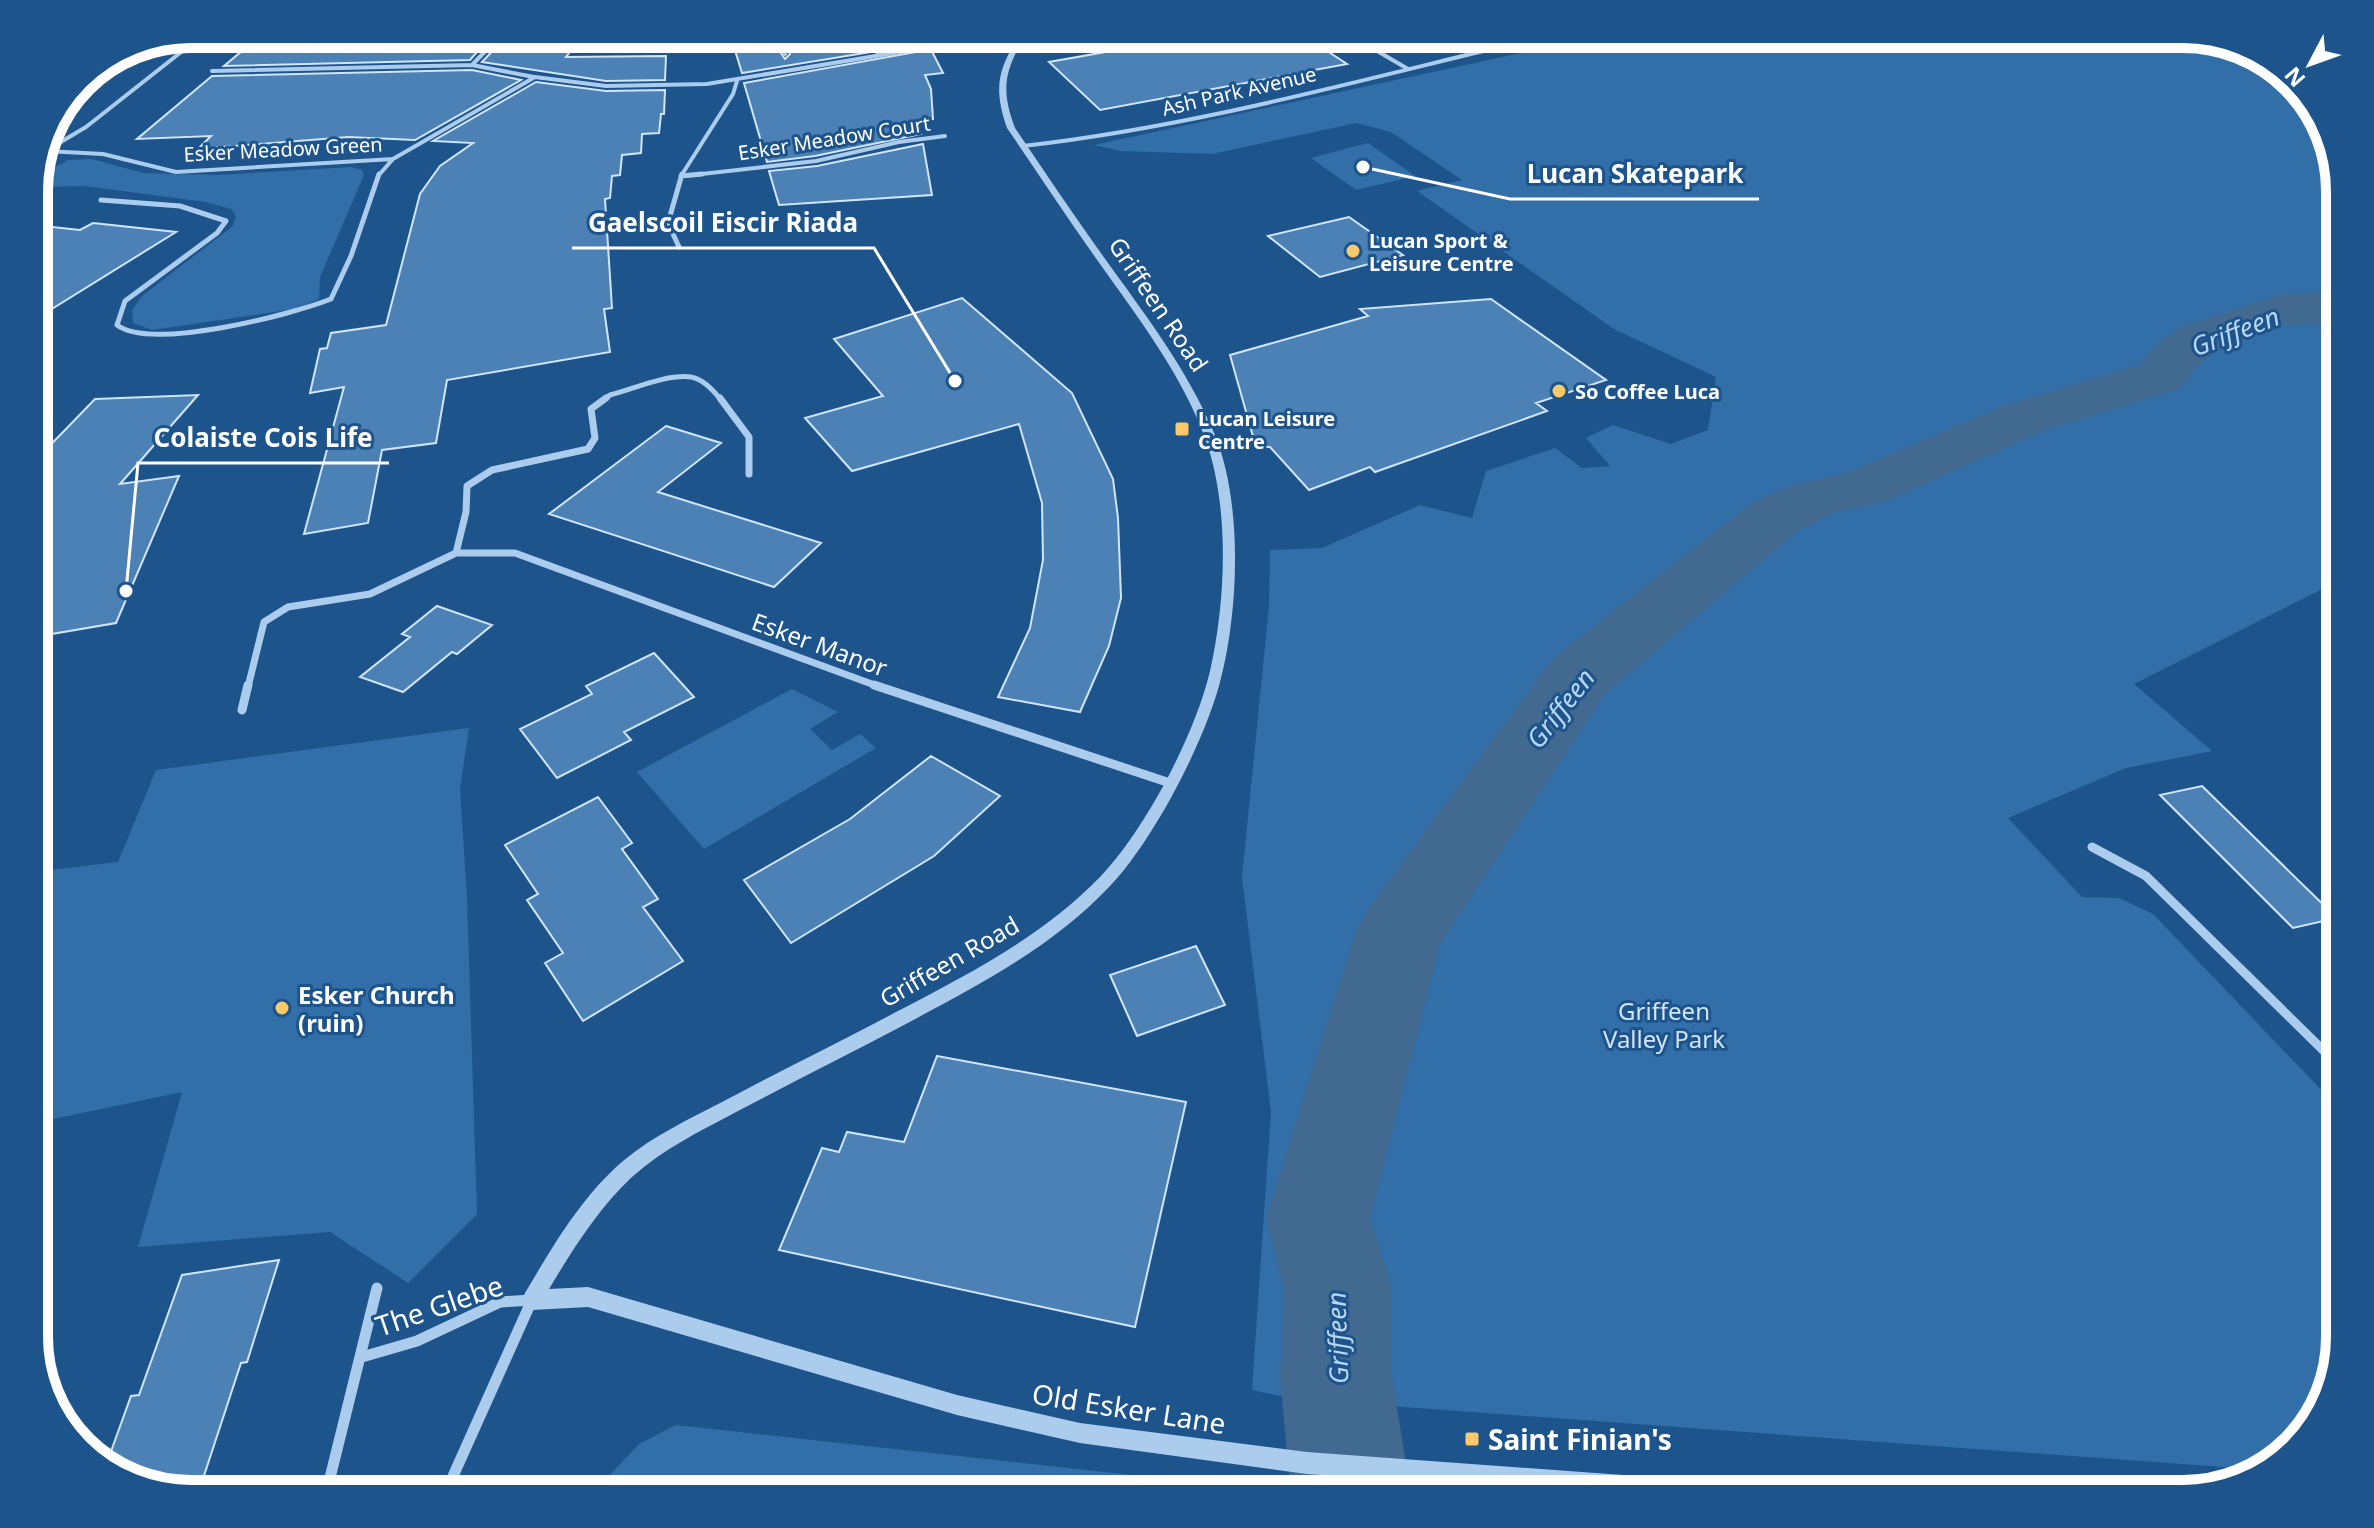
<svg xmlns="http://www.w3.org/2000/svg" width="2374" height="1528" font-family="'Noto Sans',sans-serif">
	<rect width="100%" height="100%" fill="#1e548c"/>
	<path fill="#326fa9" d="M 1609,34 L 2183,34 L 2270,60 L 2319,113 L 2340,191 L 2340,580 L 2134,684 L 2212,751 L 2126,768 L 2008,818 L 2082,897 L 2119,898 L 2153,914 L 2328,1097 L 2340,1104 L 2340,1337 L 2314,1424 L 2264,1470 L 1295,1399 L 1252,1390 L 1271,1112 L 1242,877 L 1269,606 L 1270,550 L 1322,548 L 1420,505 L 1472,518 L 1486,471 L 1555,448 L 1582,468 L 1610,466 L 1586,438 L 1613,425 L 1671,444 L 1708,430 L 1716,377 L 1614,329 L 1417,191 L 1462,180 L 1391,132 L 1356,123 L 1212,154 L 1121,151 L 1094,145 Z
		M 1368,143 L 1415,176 L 1356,190 L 1311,158 Z
		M 92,159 L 143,173 L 218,175 L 351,167 L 362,170 L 364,175 L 320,277 L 319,299 L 295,309 L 152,330 L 133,323 L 132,310 L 142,296 L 233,226 L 236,216 L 231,209 L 206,202 L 84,186 L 34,187 L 35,178 L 68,160 Z
		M 792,689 L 838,712 L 810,729 L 832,750 L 860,734 L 876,748 L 704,849 L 637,772 Z
		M 469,728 L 460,789 L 467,898 L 477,1214 L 408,1283 L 330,1232 L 138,1247 L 182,1092 L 34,1123 L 34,872 L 118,862 L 156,770 Z
		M 676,1425 L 1305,1494 L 592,1494 L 639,1444 Z"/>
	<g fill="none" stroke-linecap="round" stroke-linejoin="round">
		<path fill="#426990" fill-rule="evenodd" d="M 2340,291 L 2340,323 L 2287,325 L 2219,349 L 2198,365 L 2180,389 L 2048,429 L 1887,501 L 1834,513 L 1799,530 L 1605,694 L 1440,944 L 1370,1218 L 1392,1288 L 1392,1378 L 1411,1494 L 1291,1494 L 1280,1378 L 1284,1288 L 1266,1218 L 1355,934 L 1368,909 L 1553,658 L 1753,502 L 1793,485 L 1848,473 L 2006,405 L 2140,365 L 2160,341 L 2181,327 L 2281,294 Z"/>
	</g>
	<path fill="#4b81b5" stroke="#d0e5f9" stroke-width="2" d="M 407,34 L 493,34 L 470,60 L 224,66 L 249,45 L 403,39 Z
		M 503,34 L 584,34 L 566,57 L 666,56 L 665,80 L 606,81 L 482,62 L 501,42 Z
		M 874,34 L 923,34 L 943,73 L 925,75 L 931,89 L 933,119 L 918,120 L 921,134 L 815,156 L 767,162 L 744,83 L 916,52 L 916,47 L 912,45 L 882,50 Z
		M 1208,34 L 1301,34 L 1347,64 L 1100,110 L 1049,62 Z
		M 866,39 L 871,52 L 742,73 L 734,47 L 776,46 L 785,59 L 790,54 L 785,42 Z
		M 472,70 L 521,80 L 415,140 L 348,137 L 198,149 L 211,136 L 137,139 L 212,76 Z
		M 536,82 L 606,91 L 665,90 L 664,114 L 661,114 L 659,133 L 642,134 L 641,153 L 622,155 L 620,175 L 612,176 L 610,198 L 605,199 L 612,308 L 604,309 L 610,352 L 447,380 L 436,443 L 382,450 L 368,523 L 304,534 L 344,387 L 310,393 L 320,349 L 327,348 L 331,333 L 386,325 L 420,194 L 440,166 L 473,143 L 433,141 Z
		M 923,144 L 932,195 L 779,205 L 769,171 L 817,166 Z
		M 1349,217 L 1403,255 L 1320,277 L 1268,236 Z
		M 93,223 L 176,232 L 34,320 L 34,225 L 80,230 Z
		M 962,298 L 1072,393 L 1113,479 L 1118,518 L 1121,598 L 1109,646 L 1080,712 L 998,697 L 1030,628 L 1043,560 L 1042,503 L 1019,424 L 852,471 L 805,418 L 883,396 L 834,339 Z
		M 1491,299 L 1606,380 L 1536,403 L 1547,411 L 1375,472 L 1370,467 L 1309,490 L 1270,447 L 1256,447 L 1230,355 L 1368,316 L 1360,309 Z
		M 198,395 L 120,484 L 179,476 L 116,623 L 34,637 L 34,462 L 95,399 Z
		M 666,426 L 721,443 L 658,492 L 821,543 L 774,587 L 549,514 Z
		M 437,606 L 492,625 L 457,654 L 452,652 L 403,692 L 360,677 L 410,637 L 402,634 Z
		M 654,653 L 694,697 L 624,732 L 631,740 L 557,778 L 520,729 L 592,694 L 586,686 Z
		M 931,756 L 1000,796 L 934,856 L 791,943 L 744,880 L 850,819 Z
		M 2202,786 L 2301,883 L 2337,918 L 2293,928 L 2160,795 Z
		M 598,797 L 632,843 L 622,849 L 658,899 L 643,907 L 683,961 L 583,1021 L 545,963 L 563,953 L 527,900 L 538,894 L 505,845 Z
		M 1196,946 L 1225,1005 L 1137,1036 L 1110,975 Z
		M 937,1056 L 1186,1102 L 1135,1327 L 779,1250 L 822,1148 L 839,1152 L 847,1132 L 904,1142 Z
		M 279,1260 L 247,1362 L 241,1363 L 198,1494 L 105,1468 L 131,1396 L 139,1395 L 182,1275 Z"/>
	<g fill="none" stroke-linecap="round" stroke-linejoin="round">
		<path stroke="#abccec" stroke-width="4" d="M 869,34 L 878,54
			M 1348,34 L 1408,69
			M 777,38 L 785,54
			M 633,42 L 869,34
			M 472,65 L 497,39 L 498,34
			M 212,71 L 472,65 L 534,77
			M 1023,146 C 1202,126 1378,75 1554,34
			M 45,151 L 103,154 L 176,172 L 393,159
			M 44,152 L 86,127 L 204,34
			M 378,176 L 393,159 L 535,77 L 606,86 L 707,84 L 912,50
			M 681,176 L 733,94 L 737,81
			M 684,176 L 816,161 L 899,142 L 945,136"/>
		<path stroke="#abccec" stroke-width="5" d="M 681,176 L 702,174
			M 101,200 L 180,206 L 226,221 L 217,233 L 125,301 L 117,325 C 152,351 290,315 331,299 L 351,256 L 379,174
			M 679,247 L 668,223 L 682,174
			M 604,400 L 610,395 C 634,389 666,374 691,377 C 703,379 714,391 721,400"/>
		<path stroke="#abccec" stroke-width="7" d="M 606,398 L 591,409 L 595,438 L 588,449 L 492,470 L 467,486 L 466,512 L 456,553 L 515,553 L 880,687
			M 720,398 L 749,437 L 749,474
			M 248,687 L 264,622 L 288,607 L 370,594 L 456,553"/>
		<path stroke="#abccec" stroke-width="9" d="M 874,685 L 1170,783
			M 242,710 L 248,685
			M 2092,847 L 2146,876 L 2329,1056"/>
		<path stroke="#abccec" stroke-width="11" d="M 2327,1054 L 2340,1067
			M 362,1357 L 417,1341 L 500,1302 L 532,1300 L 445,1494
			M 326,1494 L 377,1288"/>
		<path fill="#abccec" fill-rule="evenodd" d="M 1020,34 L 1026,34 C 1005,70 1000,88 1015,128 C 1044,171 1073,214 1103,256 C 1144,313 1188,370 1215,435 C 1242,502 1239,604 1222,674 C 1208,736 1154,840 1110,886 C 1053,947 977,986 904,1025 C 849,1054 793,1082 738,1111 C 702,1130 663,1149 632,1177 C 598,1209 573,1249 549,1289 L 588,1287 L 957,1395 L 1080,1423 L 1307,1452 L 1732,1483 L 1740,1486 L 1743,1494 L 1586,1494 L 1307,1474 L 1080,1443 L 957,1415 L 588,1307 L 532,1310 L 525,1307 L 522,1300 L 525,1293 C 553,1246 581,1197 623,1161 C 653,1136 689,1119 724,1101 C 782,1070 840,1042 898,1011 C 969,974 1043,936 1100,877 C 1145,830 1195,735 1210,671 C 1226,601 1230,506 1205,438 C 1182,375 1139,319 1100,264 C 1068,219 1038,173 1007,128 C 993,88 998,69 1020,34 Z"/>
	</g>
	<g fill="#fbc96a" stroke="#1e548c" stroke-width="3">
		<circle cx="1353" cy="251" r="8"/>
		<circle cx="1559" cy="391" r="8"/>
		<rect x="1174" y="421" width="16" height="16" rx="4"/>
		<circle cx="282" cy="1008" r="8"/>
		<rect x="1464" y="1431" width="16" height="16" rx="4"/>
	</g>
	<g text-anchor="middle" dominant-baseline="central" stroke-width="6" stroke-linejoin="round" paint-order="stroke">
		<g font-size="20" fill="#fff" stroke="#1e548c">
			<text transform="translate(1239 91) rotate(-13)">Ash Park Avenue</text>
			<text transform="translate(834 138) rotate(-9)">Esker Meadow Court</text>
			<text transform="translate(283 149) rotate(-3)">Esker Meadow Green</text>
		</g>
		<g font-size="20" font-weight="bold" fill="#fff" stroke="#1e548c" text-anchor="start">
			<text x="1369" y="240">Lucan Sport &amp;<tspan x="1369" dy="23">Leisure Centre</tspan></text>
			<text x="1575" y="391">So Coffee Luca</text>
			<text x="1198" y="418">Lucan Leisure<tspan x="1198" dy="23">Centre</tspan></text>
		</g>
		<g font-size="24" fill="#fff" stroke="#1e548c">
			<text transform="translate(1159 304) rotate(56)">Griffeen Road</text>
			<text transform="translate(820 644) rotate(20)">Esker Manor</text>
			<text transform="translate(949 961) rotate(-30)">Griffeen Road</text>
		</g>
		<g font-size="24" font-weight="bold" fill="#fff" stroke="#1e548c" text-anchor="start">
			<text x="298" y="994">Esker Church<tspan x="298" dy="28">(ruin)</tspan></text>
		</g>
		<g font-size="24" fill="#d0e5f9" stroke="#1e548c">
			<text x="1664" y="1010">Griffeen<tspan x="1664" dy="28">Valley Park</tspan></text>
		</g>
		<g font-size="26" font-style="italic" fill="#b7d6f3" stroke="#1e548c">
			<text transform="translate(2235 331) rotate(-21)">Griffeen</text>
			<text transform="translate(1560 708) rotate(-52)">Griffeen</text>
			<text transform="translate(1337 1338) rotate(-92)">Griffeen</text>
		</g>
		<g font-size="28" fill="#fff" stroke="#1e548c">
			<text transform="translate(439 1305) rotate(-19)">The Glebe</text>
			<text transform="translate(1129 1408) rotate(9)">Old Esker Lane</text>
		</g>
		<g font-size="28" font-weight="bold" fill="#fff" stroke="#1e548c" text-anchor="start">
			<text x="1488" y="1439">Saint Finian's</text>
		</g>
	</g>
	<path d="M0 0H2374V1528H0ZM191 48H2183A143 143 0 0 1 2326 191V1337A143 143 0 0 1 2183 1480H191A143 143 0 0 1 48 1337V191A143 143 0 0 1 191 48Z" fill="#1e548c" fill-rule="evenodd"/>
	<path fill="none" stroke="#fff" stroke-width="10" d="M191 48H2183A143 143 0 0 1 2326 191V1337A143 143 0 0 1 2183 1480H191A143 143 0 0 1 48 1337V191A143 143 0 0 1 191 48Z"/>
	<path fill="none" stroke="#fff" stroke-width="3" d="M1363 167L1510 199H1759M955 381L874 248H572M126 591L138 463H389"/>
	<g fill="#fff" stroke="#1e548c" stroke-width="3">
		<circle cx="1363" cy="167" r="8"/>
		<circle cx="955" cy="381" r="8"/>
		<circle cx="126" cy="591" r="8"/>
	</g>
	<g font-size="26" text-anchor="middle" font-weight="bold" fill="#fff" stroke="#1e548c" stroke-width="6" stroke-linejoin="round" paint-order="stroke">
		<text x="1635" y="183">Lucan Skatepark</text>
		<text x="723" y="232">Gaelscoil Eiscir Riada</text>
		<text x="263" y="447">Colaiste Cois Life</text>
	</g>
	<g transform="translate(2310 64) rotate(229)" stroke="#1e548c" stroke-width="6" paint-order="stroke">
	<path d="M0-6L14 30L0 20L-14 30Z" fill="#ffffff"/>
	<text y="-12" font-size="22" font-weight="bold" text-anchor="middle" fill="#ffffff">N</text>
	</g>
</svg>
